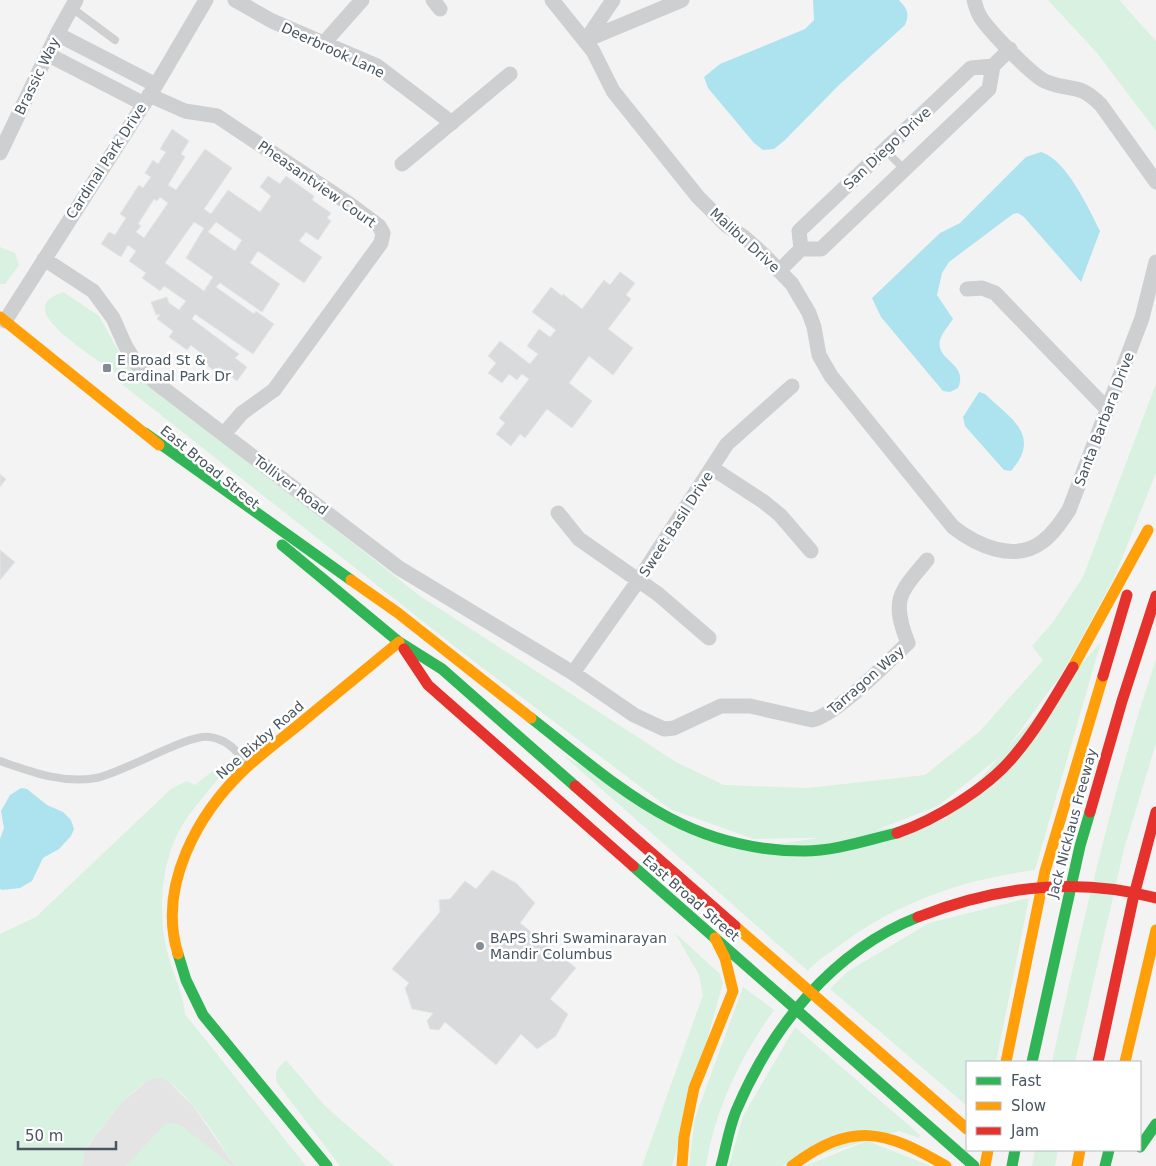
<svg xmlns="http://www.w3.org/2000/svg" width="1156" height="1166" font-family="'DejaVu Sans',sans-serif">
	<rect width="100%" height="100%" fill="#f3f3f3"/>
	<path fill="#e5e4e5" d="M 157,1077 L 166,1079 L 193,1106 L 235,1166 L 82,1166 L 84,1154 L 93,1139 L 120,1104 L 148,1080 Z"/>
	<path fill="#d8f1e1" d="M 1048,0 L 1119,0 L 1156,41 L 1156,131 L 1097,53 Z
		M 0,247 L 15,253 L 19,265 L 5,284 L 0,284 Z
		M 63,292 L 99,316 L 119,352 L 136,372 L 420,596 L 676,762 L 724,785 L 807,788 L 925,775 L 979,732 L 1043,660 L 1032,646 L 1053,622 L 1083,577 L 1156,384 L 1156,473 L 1114,578 L 1063,672 L 1003,754 L 938,806 L 858,837 L 754,839 L 670,809 L 463,653 L 114,378 L 118,374 C 102,363 46,328 45,310 C 44,299 55,295 63,292 Z
		M 1101,642 L 1035,870 C 963,879 892,904 835,949 C 826,955 815,962 808,971 L 564,756 L 736,850 L 944,820 Z
		M 1156,659 L 1156,743 L 1124,849 L 1075,1062 L 1052,1062 C 1082,926 1112,791 1156,659 Z
		M 224,762 L 223,772 C 210,790 194,806 183,824 C 161,860 158,907 166,947 C 171,970 183,991 185,1014 L 306,1166 L 235,1166 C 223,1147 178,1074 155,1078 C 142,1080 121,1104 112,1114 C 101,1129 83,1146 82,1166 L 0,1166 L 0,934 L 36,917 L 171,789 L 187,781 L 195,785 Z
		M 1029,898 L 996,1062 L 967,1062 L 967,1106 L 830,989 L 847,972 L 929,923 Z
		M 675,933 L 719,973 L 723,983 L 672,1166 L 642,1166 L 703,995 L 699,975 Z
		M 743,987 L 774,1010 C 741,1056 715,1109 706,1166 L 689,1166 L 695,1118 Z
		M 795,1027 L 920,1135 L 919,1138 L 899,1131 L 781,1166 L 729,1166 L 743,1116 Z
		M 286,1060 L 325,1106 L 394,1166 L 340,1166 L 277,1083 C 274,1071 278,1068 286,1060 Z
		M 166,1123 L 179,1124 L 233,1166 L 126,1166 Z
		M 867,1141 L 931,1166 L 805,1166 Z
		M 1035,1150 L 1058,1150 L 1055,1166 L 1032,1166 Z"/>
	<path fill="#ade2ef" d="M 813,0 L 899,0 C 907,9 910,13 905,25 L 839,85 L 785,140 L 774,149 L 763,150 L 754,143 L 708,88 L 704,77 L 720,64 L 805,29 L 814,20 Z
		M 1041,152 C 1067,160 1088,208 1100,231 L 1081,282 L 1024,217 L 1018,213 L 1013,214 L 949,262 L 942,273 L 937,295 L 953,319 C 949,325 942,333 940,340 C 935,361 969,363 958,388 L 950,392 L 943,391 L 881,317 L 872,298 L 940,233 L 960,223 L 1026,157 Z
		M 979,392 L 985,394 C 1011,419 1042,435 1011,471 L 1004,470 L 965,426 L 963,417 Z
		M 21,788 L 27,789 L 47,805 L 63,812 L 71,820 L 74,829 L 71,836 L 59,849 L 43,858 L 32,881 L 20,888 L 2,890 L 0,889 L 0,839 L 4,828 L 1,811 L 10,795 Z"/>
	<path fill="#d9dadb" stroke="#e4e5e6" fill-rule="evenodd" d="M 172,129 L 189,141 L 181,154 L 185,157 L 168,185 L 176,190 L 205,149 L 232,168 L 204,209 L 211,214 L 228,190 L 260,212 L 271,196 L 260,187 L 268,176 L 280,184 L 286,176 L 314,196 L 312,200 L 331,213 L 327,218 L 331,221 L 318,240 L 306,232 L 299,241 L 322,257 L 304,283 L 258,251 L 250,263 L 280,284 L 262,312 L 220,283 L 216,287 L 254,314 L 256,311 L 274,324 L 253,354 L 195,314 L 192,319 L 239,354 L 235,358 L 247,367 L 237,381 L 219,367 L 216,372 L 198,359 L 202,354 L 191,345 L 187,350 L 169,337 L 173,331 L 157,319 L 160,314 L 156,315 L 151,302 L 167,297 L 169,303 L 179,310 L 186,301 L 164,286 L 160,291 L 142,278 L 146,273 L 129,261 L 136,251 L 128,245 L 121,257 L 101,244 L 109,232 L 115,235 L 126,218 L 120,214 L 139,185 L 143,188 L 151,177 L 145,173 L 153,160 L 158,164 L 166,152 L 160,149 ZM 160,197 L 168,203 L 144,238 L 136,232 L 141,226 L 138,224 L 154,199 L 157,201 ZM 194,222 L 204,228 L 186,258 L 213,277 L 204,291 L 165,263 ZM 216,222 L 242,240 L 235,251 L 208,232 Z
		M 620,272 L 635,283 L 626,295 L 631,299 L 608,329 L 633,348 L 613,375 L 589,356 L 569,383 L 592,401 L 572,428 L 547,409 L 525,438 L 520,434 L 511,446 L 496,434 L 505,423 L 499,418 L 529,379 L 522,374 L 517,380 L 509,374 L 502,383 L 488,373 L 496,363 L 488,356 L 500,341 L 530,364 L 538,354 L 527,346 L 539,329 L 550,337 L 556,330 L 532,312 L 551,287 L 562,296 L 563,294 L 582,309 L 604,280 L 610,285 Z
		M 0,474 L 6,479 L 0,487 Z
		M 0,550 L 15,562 L 0,580 Z
		M 492,870 L 516,883 L 535,903 L 520,923 L 576,968 L 550,999 L 568,1014 L 556,1036 L 537,1049 L 521,1034 L 496,1065 L 445,1022 L 439,1030 L 430,1029 L 427,1021 L 433,1013 L 412,1009 L 405,988 L 409,983 L 392,969 L 440,912 L 439,900 L 450,899 L 465,881 L 476,889 Z"/>
	<g fill="none" stroke-linecap="round" stroke-linejoin="round">
		<path stroke="#cdcfd1" stroke-width="8" d="M 72,8 L 115,40
			M 885,150 L 905,170
			M 0,761 C 32,772 62,784 96,778 C 125,772 189,733 210,737 C 228,740 239,751 246,767"/>
		<path stroke="#cdcfd1" stroke-width="15" d="M 235,0 L 272,21 L 377,66 L 452,123
			M 433,0 L 440,9
			M 552,0 L 593,51 L 613,91 L 698,197 L 726,225 L 744,237 L 763,254 L 792,284 L 809,313 L 814,327 L 819,355 L 831,376 L 953,527 C 976,545 1014,563 1042,542 C 1053,534 1061,522 1069,510 L 1142,318 L 1156,262
			M 974,0 C 976,8 978,15 983,21 C 993,34 1033,77 1047,82 C 1073,92 1078,82 1101,105 L 1156,182
			M 57,34 L 156,85
			M 586,40 L 682,0
			M 586,40 L 613,0
			M 323,44 L 362,0
			M 47,54 L 144,104
			M 149,95 L 185,111 L 217,116 L 351,205 L 379,226 L 383,233 L 381,243 L 274,390 L 242,413 L 224,434
			M 0,153 L 57,34 L 76,0
			M 402,164 L 510,74
			M 801,249 L 799,231 L 971,68 L 993,66
			M 44,259 L 93,291 L 113,318 L 125,345 L 137,365 L 155,382 L 399,568 L 573,673 L 634,715 L 664,729 L 674,728 L 721,706 L 750,706 L 812,720 C 837,715 887,662 908,643 C 891,600 899,593 927,560
			M 779,271 L 801,249 L 821,249 L 989,89 L 993,66 L 1010,49
			M 967,289 L 982,288 L 995,293 L 1107,409
			M 5,321 L 156,85 L 206,0
			M 712,468 L 764,502 L 780,515 L 811,551
			M 558,513 L 579,539 L 658,594 L 709,638
			M 573,673 L 638,581 L 727,444 L 792,386"/>
		<path stroke="#30b455" stroke-width="11" d="M 145,433 L 351,580
			M 282,545 L 399,642 L 442,669 L 575,786
			M 531,718 C 619,787 684,851 804,851 C 835,851 867,840 897,833
			M 633,866 L 974,1166
			M 178,954 L 186,980 L 203,1015 L 327,1166
			M 1032,1062 L 1080,846 L 1090,812
			M 1140,1147 L 1156,1124
			M 721,1166 C 726,1148 729,1128 736,1111 C 771,1028 832,951 918,917
			M 1012,1166 L 1015,1150
			M 1105,1166 L 1109,1150"/>
		<path stroke="#ff9f0a" stroke-width="11" d="M 0,317 L 159,445
			M 351,580 L 398,613 L 531,718
			M 1073,667 L 1148,530
			M 735,926 L 967,1129
			M 178,954 C 157,886 198,813 246,768 C 266,750 288,734 308,717 C 338,692 369,667 399,642
			M 1006,1062 L 1045,871 L 1103,676
			M 1125,1062 L 1156,930
			M 682,1166 L 684,1137 L 694,1088 L 733,991 L 725,958 L 715,938
			M 792,1166 C 852,1121 885,1130 946,1166
			M 985,1166 L 988,1150
			M 1077,1166 L 1080,1150"/>
		<path stroke="#e5322d" stroke-width="11" d="M 404,649 L 428,685 L 633,866
			M 1103,676 L 1127,595
			M 575,786 L 735,926
			M 1090,812 L 1122,701 L 1156,596
			M 897,833 C 935,820 988,788 1014,756 C 1037,729 1055,697 1073,667
			M 918,917 C 995,887 1075,876 1156,898
			M 1098,1062 L 1133,899 L 1156,812"/>
	</g>
	<g fill="#848d93" stroke="#fff" stroke-width="2">
		<rect x="102" y="363" width="10" height="10" rx="2.5"/>
		<circle cx="480" cy="946" r="5"/>
	</g>
	<g text-anchor="middle" dominant-baseline="central" stroke-width="5" stroke-linejoin="round" paint-order="stroke">
		<g font-size="14" fill="#495660" stroke="#fff">
			<text transform="translate(333 50) rotate(25)">Deerbrook Lane</text>
			<text transform="translate(37 76) rotate(-64)">Brassic Way</text>
			<text transform="translate(887 148) rotate(-43)">San Diego Drive</text>
			<text transform="translate(106 161) rotate(-57)">Cardinal Park Drive</text>
			<text transform="translate(317 184) rotate(35)">Pheasantview Court</text>
			<text transform="translate(745 240) rotate(42)">Malibu Drive</text>
			<text transform="translate(1104 419) rotate(-69)">Santa Barbara Drive</text>
			<text transform="translate(210 467) rotate(39)">East Broad Street</text>
			<text transform="translate(291 485) rotate(37)">Tolliver Road</text>
			<text transform="translate(676 524) rotate(-57)">Sweet Basil Drive</text>
			<text transform="translate(866 680) rotate(-41)">Tarragon Way</text>
			<text transform="translate(260 740) rotate(-41)">Noe Bixby Road</text>
			<text transform="translate(1072 823) rotate(-75)">Jack Nicklaus Freeway</text>
			<text transform="translate(691 898) rotate(41)">East Broad Street</text>
		</g>
		<g font-size="14" fill="#495660" stroke="#fff" text-anchor="start">
			<text x="117" y="360">E Broad St &amp;<tspan x="117" dy="16">Cardinal Park Dr</tspan></text>
			<text x="490" y="938">BAPS Shri Swaminarayan<tspan x="490" dy="16">Mandir Columbus</tspan></text>
		</g>
	</g>
	<rect x="966" y="1061" width="175" height="90" fill="#ffffff" stroke="#b6bbbf"/>
	<rect x="976" y="1077" width="25" height="8" fill="#30b455" stroke="#b6bbbf"/>
	<text x="1011" y="1086" font-size="15" fill="#495660">Fast</text>
	<rect x="976" y="1102" width="25" height="8" fill="#ff9f0a" stroke="#b6bbbf"/>
	<text x="1011" y="1111" font-size="15" fill="#495660">Slow</text>
	<rect x="976" y="1127" width="25" height="8" fill="#e5322d" stroke="#b6bbbf"/>
	<text x="1011" y="1136" font-size="15" fill="#495660">Jam</text>
	<path d="M18 1141v8h98v-8" fill="none" stroke="#495660" stroke-width="2.5"/>
	<text x="25" y="1141" font-size="15" fill="#495660" stroke="#ffffff" stroke-width="4" paint-order="stroke">50 m</text>
</svg>
